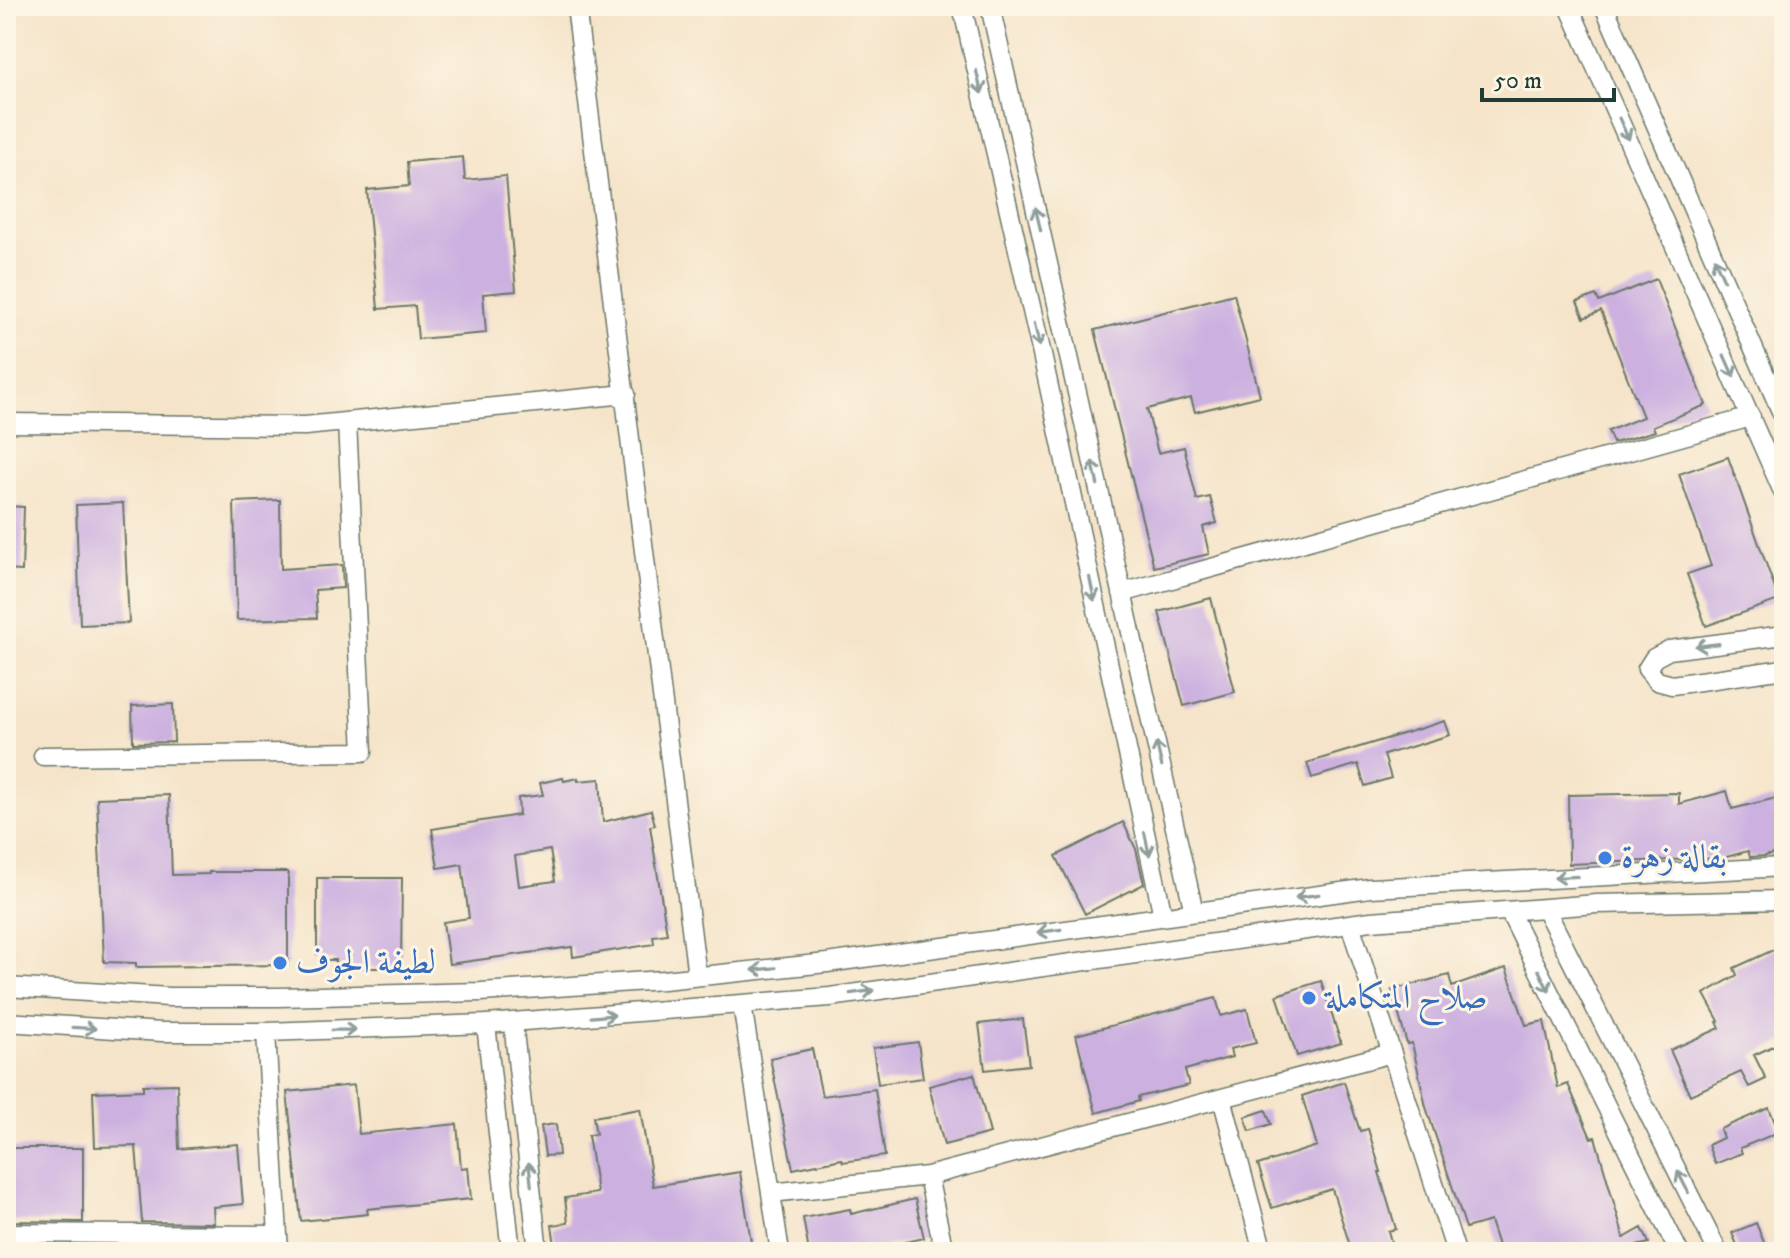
<svg xmlns="http://www.w3.org/2000/svg" width="1790" height="1258" font-family="'IM FELL DW Pica',Amiri,serif">
	<rect width="100%" height="100%" fill="#fcf5e5"/>
	<filter id="ink" filterUnits="userSpaceOnUse"><feTurbulence type="fractalNoise" baseFrequency=".0125" numOctaves="2"/><feDisplacementMap in="SourceGraphic" scale="16" xChannelSelector="R" yChannelSelector="G"/><feConvolveMatrix kernelMatrix="1 2 1 2 8 2 1 2 1" color-interpolation-filters="sRGB"/></filter>
	<filter id="wash" filterUnits="userSpaceOnUse"><feTurbulence type="fractalNoise" baseFrequency=".006" numOctaves="4" result="noise"/><feDisplacementMap in="SourceGraphic" scale="32" xChannelSelector="R" yChannelSelector="G"/><feGaussianBlur stdDeviation="1.8" result="paint"/><feColorMatrix in="noise" values="0 0 0 0 0 0 0 0 0 0 0 0 0 0 0 0 0 1.4 0 .05"/><feComposite in="paint" operator="in"/></filter>
	<g filter="url(#wash)">
		<rect width="100%" height="100%" fill="#f5e4c9"/>
		<g id="blocks">
			<path fill="#ccb1e0" fill-rule="evenodd" d="M 463,157 L 465,180 L 506,176 L 516,291 L 483,294 L 486,333 L 418,339 L 415,306 L 378,309 L 367,190 L 409,186 L 407,162 Z
				M 1656,279 L 1706,405 L 1653,426 L 1655,431 L 1613,443 L 1608,431 L 1643,417 L 1601,311 L 1584,318 L 1577,302 L 1596,295 L 1599,302 Z
				M 1234,294 L 1260,396 L 1195,412 L 1191,398 L 1147,409 L 1158,453 L 1184,447 L 1197,500 L 1210,497 L 1217,523 L 1203,527 L 1209,554 L 1154,567 L 1095,330 Z
				M 1728,457 L 1779,600 L 1706,626 L 1687,574 L 1711,566 L 1679,474 Z
				M 280,500 L 281,569 L 342,565 L 343,588 L 315,590 L 317,618 L 237,620 L 234,502 Z
				M 123,503 L 129,623 L 80,625 L 76,505 Z
				M 6,506 L 24,507 L 22,571 L 6,570 Z
				M 1211,598 L 1235,692 L 1184,706 L 1159,612 Z
				M 173,704 L 174,742 L 133,743 L 132,706 Z
				M 1445,721 L 1450,735 L 1384,755 L 1391,778 L 1365,786 L 1358,764 L 1312,778 L 1307,763 Z
				M 563,778 L 564,781 L 578,778 L 578,781 L 600,779 L 603,822 L 651,810 L 655,825 L 650,826 L 667,934 L 653,936 L 654,944 L 573,957 L 572,947 L 449,964 L 443,922 L 469,918 L 462,864 L 438,868 L 432,829 L 519,815 L 518,798 L 543,795 L 540,783 ZM 550,850 L 555,881 L 519,886 L 515,856 Z
				M 1727,791 L 1732,809 L 1784,796 L 1784,851 L 1765,856 L 1750,857 L 1748,851 L 1723,858 L 1569,864 L 1568,795 L 1679,793 L 1679,804 Z
				M 169,795 L 172,875 L 209,874 L 209,872 L 288,872 L 288,965 L 136,967 L 136,963 L 104,962 L 97,798 Z
				M 1123,822 L 1136,849 L 1144,884 L 1085,914 L 1056,856 Z
				M 317,878 L 402,878 L 401,968 L 335,968 L 335,960 L 322,960 L 322,954 L 317,954 Z
				M 1784,945 L 1784,1041 L 1754,1055 L 1766,1079 L 1749,1087 L 1741,1072 L 1690,1095 L 1670,1050 L 1720,1028 L 1717,1022 L 1719,1021 L 1704,994 L 1737,975 L 1734,968 Z
				M 1506,968 L 1526,1025 L 1544,1021 L 1558,1088 L 1568,1084 L 1591,1138 L 1595,1137 L 1624,1238 L 1642,1228 L 1649,1243 L 1611,1252 L 1500,1252 L 1490,1221 L 1466,1228 L 1426,1107 L 1412,1043 L 1407,1044 L 1392,990 L 1449,975 L 1452,987 Z
				M 1321,981 L 1341,1043 L 1297,1056 L 1277,995 Z
				M 1216,998 L 1221,1016 L 1247,1009 L 1256,1043 L 1230,1049 L 1232,1057 L 1185,1070 L 1189,1085 L 1138,1097 L 1139,1101 L 1096,1113 L 1076,1035 Z
				M 1023,1019 L 1029,1065 L 985,1070 L 979,1024 Z
				M 918,1042 L 923,1078 L 878,1084 L 873,1048 Z
				M 812,1049 L 822,1096 L 875,1089 L 885,1156 L 843,1162 L 842,1159 L 793,1169 L 770,1058 Z
				M 974,1074 L 990,1133 L 944,1145 L 929,1086 Z
				M 1344,1082 L 1360,1131 L 1368,1129 L 1381,1172 L 1379,1172 L 1396,1229 L 1388,1231 L 1394,1252 L 1352,1252 L 1332,1189 L 1272,1208 L 1258,1165 L 1317,1146 L 1302,1096 Z
				M 177,1084 L 179,1149 L 238,1144 L 243,1204 L 213,1207 L 214,1223 L 142,1222 L 136,1146 L 95,1147 L 93,1092 L 143,1090 L 143,1085 Z
				M 354,1085 L 359,1134 L 457,1124 L 461,1168 L 468,1167 L 471,1199 L 367,1209 L 368,1214 L 301,1221 L 287,1092 Z
				M 1769,1108 L 1779,1132 L 1740,1148 L 1742,1153 L 1715,1164 L 1708,1145 L 1723,1138 L 1720,1129 Z
				M 640,1109 L 653,1186 L 740,1172 L 752,1248 L 726,1252 L 556,1252 L 552,1225 L 568,1223 L 565,1198 L 597,1193 L 588,1135 L 596,1134 L 593,1117 Z
				M 1266,1110 L 1271,1124 L 1250,1131 L 1245,1117 Z
				M 556,1124 L 559,1155 L 545,1156 L 541,1126 Z
				M 6,1148 L 83,1148 L 83,1222 L 6,1221 Z
				M 915,1199 L 924,1238 L 870,1250 L 869,1246 L 836,1252 L 809,1252 L 803,1218 L 850,1209 L 851,1214 Z
				M 1756,1223 L 1768,1252 L 1740,1252 L 1732,1233 Z"/>
		</g>
	</g>
	<g filter="url(#ink)">
		<use href="#blocks" fill-opacity="0" stroke="#6a7768" stroke-width="2"/>
		<g fill="none" stroke-linecap="round" stroke-linejoin="round">
			<defs>
				<path id="minor" d="M 576,6 L 697,976
					M 962,6 L 1041,350 L 1163,916
					M 990,6 L 1194,912
					M 1569,6 L 1784,494
					M 1604,6 L 1784,418
					M 6,423 L 305,426 L 626,394
					M 1122,593 L 1751,417
					M 1784,635 L 1669,650 L 1654,658 L 1647,669 L 1657,681 L 1672,685 L 1784,669
					M 43,756 L 363,752 L 347,422
					M 1545,908 L 1718,1252
					M 1509,911 L 1679,1252
					M 1350,924 L 1456,1252
					M 6,987 L 169,997 L 278,997 L 481,992 L 663,980 L 827,963 L 1370,888 L 1784,867
					M 742,1004 L 780,1252
					M 6,1022 L 162,1032 L 266,1032 L 486,1024 L 830,997 L 1371,921 L 1597,904 L 1784,900
					M 513,1022 L 538,1252
					M 486,1024 L 511,1252
					M 266,1032 L 279,1252
					M 1222,1098 L 1263,1252
					M 928,1176 L 944,1252
					M 771,1193 L 928,1176 L 1392,1053
					M 6,1233 L 278,1235"/>
			</defs>
			<use href="#minor" stroke="#6a7768" stroke-width="21"/>
			<use href="#minor" stroke="#fff" stroke-width="18"/>
		</g>
		<defs><path id="oneway-shaft" d="M-6 0H5M1.5-3L5.5 0L1.5 3" fill="none" stroke-width="1.6" stroke-linecap="round" stroke-linejoin="round" transform="scale(2)"/></defs>
		<g stroke="#8f9e9a">
			<use href="#oneway-shaft" transform="translate(979 82) rotate(77)"/>
			<use href="#oneway-shaft" transform="translate(1624 129) rotate(66)"/>
			<use href="#oneway-shaft" transform="translate(1038 219) rotate(-103)"/>
			<use href="#oneway-shaft" transform="translate(1719 269) rotate(-114)"/>
			<use href="#oneway-shaft" transform="translate(1037 335) rotate(77)"/>
			<use href="#oneway-shaft" transform="translate(1729 366) rotate(66)"/>
			<use href="#oneway-shaft" transform="translate(1095 473) rotate(-103)"/>
			<use href="#oneway-shaft" transform="translate(1092 589) rotate(78)"/>
			<use href="#oneway-shaft" transform="translate(1707 645) rotate(173)"/>
			<use href="#oneway-shaft" transform="translate(1159 754) rotate(-103)"/>
			<use href="#oneway-shaft" transform="translate(1147 844) rotate(78)"/>
			<use href="#oneway-shaft" transform="translate(1566 877) rotate(177)"/>
			<use href="#oneway-shaft" transform="translate(1307 896) rotate(172)"/>
			<use href="#oneway-shaft" transform="translate(1049 931) rotate(172)"/>
			<use href="#oneway-shaft" transform="translate(764 969) rotate(174)"/>
			<use href="#oneway-shaft" transform="translate(1544 981) rotate(64)"/>
			<use href="#oneway-shaft" transform="translate(862 992) rotate(-8)"/>
			<use href="#oneway-shaft" transform="translate(603 1016) rotate(-5)"/>
			<use href="#oneway-shaft" transform="translate(84 1028) rotate(3)"/>
			<use href="#oneway-shaft" transform="translate(344 1030) rotate(-1)"/>
			<use href="#oneway-shaft" transform="translate(530 1174) rotate(-96)"/>
			<use href="#oneway-shaft" transform="translate(1683 1182) rotate(-117)"/>
		</g>
	</g>
	<g fill="#3f7fe0" stroke="#fcf5e5" stroke-width="3">
		<circle cx="1605" cy="858" r="8"/>
		<circle cx="280" cy="963" r="8"/>
		<circle cx="1309" cy="998" r="8"/>
	</g>
	<g text-anchor="middle" dominant-baseline="central" stroke-width="6" stroke-linejoin="round" paint-order="stroke">
		<g font-size="34" fill="#366cbe" stroke="#fcf5e5" text-anchor="start">
			<text x="1621" y="858">بقالة زهرة</text>
			<text x="296" y="963">لطيفة الجوف</text>
			<text x="1325" y="998">صلاح المتكاملة</text>
		</g>
	</g>
	<rect width="1790" height="1258" fill="none" stroke="#fcf5e5" stroke-width="32"/>
	<path d="M1482 88v12h132v-12" fill="none" stroke="#1f3d34" stroke-width="4"/>
	<text x="1494" y="88" font-size="24" fill="#1f3d34" stroke="#fcf5e5" stroke-width="6" paint-order="stroke">50 m</text>
</svg>
